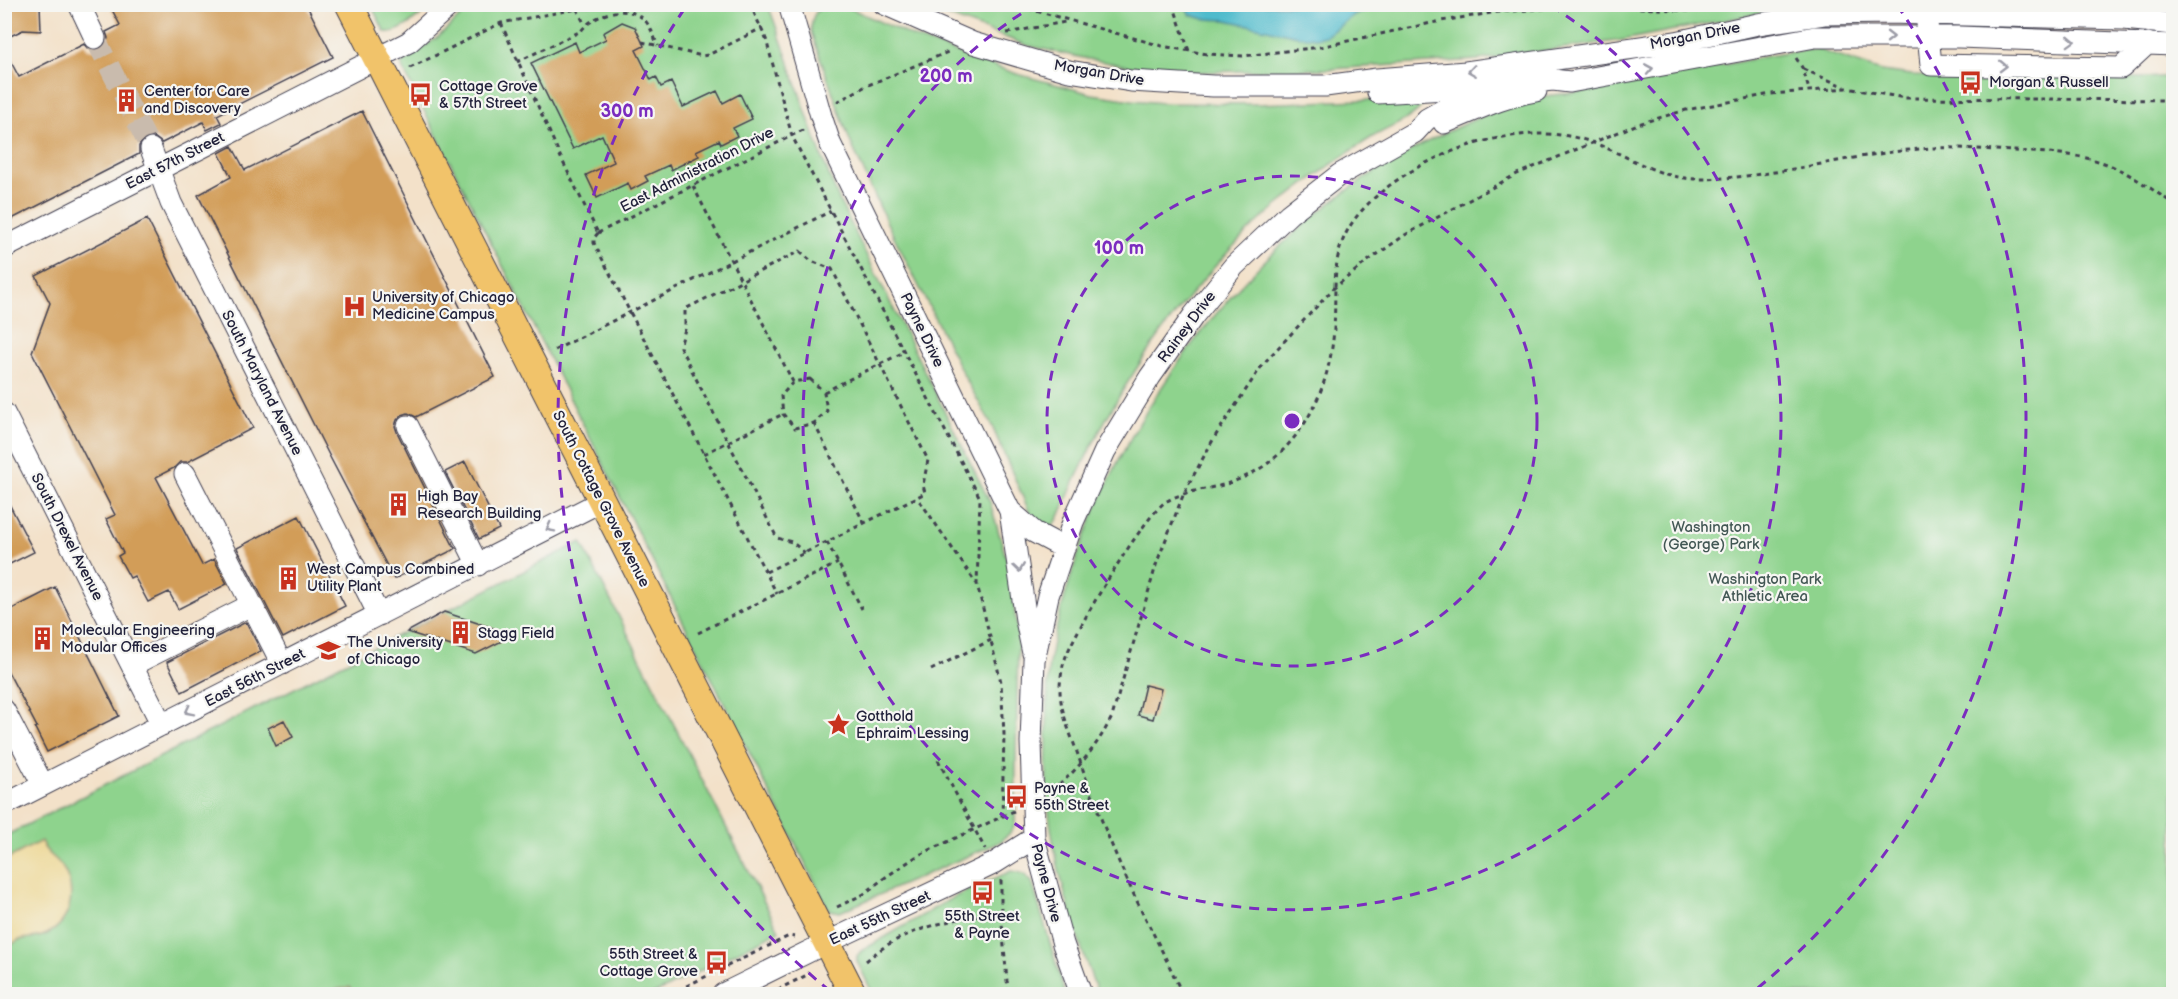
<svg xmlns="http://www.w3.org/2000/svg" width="2178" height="999" font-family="'Balsamiq Sans',sans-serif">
	<rect width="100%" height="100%" fill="#f6f6f2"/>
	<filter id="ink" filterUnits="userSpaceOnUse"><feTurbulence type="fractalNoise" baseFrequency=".0167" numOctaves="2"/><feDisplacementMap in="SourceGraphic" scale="12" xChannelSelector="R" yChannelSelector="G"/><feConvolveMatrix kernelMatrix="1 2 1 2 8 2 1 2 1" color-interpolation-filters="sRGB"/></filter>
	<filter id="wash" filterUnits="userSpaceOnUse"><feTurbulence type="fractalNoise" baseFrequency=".008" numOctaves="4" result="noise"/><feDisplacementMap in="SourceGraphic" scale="24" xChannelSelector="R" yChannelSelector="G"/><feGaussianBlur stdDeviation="1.35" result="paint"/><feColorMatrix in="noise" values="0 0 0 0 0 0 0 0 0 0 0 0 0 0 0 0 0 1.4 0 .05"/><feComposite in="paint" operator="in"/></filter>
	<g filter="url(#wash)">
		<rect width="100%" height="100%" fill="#f3e1c9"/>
		<path fill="#8ed38d" stroke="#587a64" stroke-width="1.5" d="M 830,4 L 843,5 L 918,39 L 1017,74 L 1092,94 L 1132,100 L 1163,103 L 1256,104 L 1416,98 L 1420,101 L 1421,107 C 1409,121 1387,128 1371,138 C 1340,157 1311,179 1282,202 C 1255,222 1232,247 1210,272 C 1145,345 1095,429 1058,519 C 1049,532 1041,527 1032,518 L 991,424 L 963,374 L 887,223 L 850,141 L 811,32 C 811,17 815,8 830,4 Z
			M 371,5 L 433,5 C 421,14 400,35 385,32 Z
			M 473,5 L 768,5 C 794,71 812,139 841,204 L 990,502 L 1009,568 L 1018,637 L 1015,825 L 1011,832 L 1000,842 L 840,912 L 829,910 L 402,67 L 402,63 L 438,37 Z
			M 917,5 L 1802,5 L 1623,40 L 1478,60 L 1330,69 L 1199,72 L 1139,68 L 1088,59 L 1029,46 Z
			M 1807,50 L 1819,50 L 1881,71 L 1912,75 L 2145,78 L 2173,76 L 2173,994 L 1098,994 C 1076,937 1054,866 1048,805 C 1045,777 1047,749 1047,721 C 1048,704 1047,688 1048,672 C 1051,644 1059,616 1067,589 C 1115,421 1243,247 1396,159 C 1435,136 1487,112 1530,99 C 1543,95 1558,95 1572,93 C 1600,89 1628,85 1655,80 C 1705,70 1756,56 1807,50 Z
			M 581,542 L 779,931 L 654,994 L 5,994 L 5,836 Z
			M 1011,871 C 1021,872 1025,874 1032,882 L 1065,994 L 873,994 L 857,961 L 857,956 L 861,951 L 954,897 Z"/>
		<path fill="#eeda9e" stroke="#887e6c" stroke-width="1.5" d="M 41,841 C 47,857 57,856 64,870 C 77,892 71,922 47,934 C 38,939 28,937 19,940 C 15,942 11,945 7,947 L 4,942 L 5,860 Z
			M 350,987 L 353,994 L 311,994 Z"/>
		<path fill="#50bbcc" stroke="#396e84" stroke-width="1.5" d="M 1183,5 L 1378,5 L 1354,15 L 1326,36 L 1315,38 L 1298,36 L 1226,20 L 1204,19 L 1191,15 Z"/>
		<g id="blocks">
			<path fill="#d29d58" d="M 4,4 L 40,4 L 41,31 L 23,30 L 4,39 Z
				M 109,4 L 306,4 L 333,57 L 217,115 L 221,123 L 207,130 L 203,122 L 162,143 L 154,137 L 146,137 L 139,146 L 139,154 L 4,223 L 4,49 L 19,77 L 84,44 L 88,49 L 100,50 L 106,45 L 108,38 L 106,32 L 120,25 Z
				M 622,22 L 635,27 L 644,46 L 636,50 L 651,80 L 656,77 L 661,87 L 671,82 L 683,107 L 717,91 L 723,103 L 740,94 L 752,119 L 733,128 L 737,136 L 721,144 L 719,140 L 696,151 L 699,156 L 671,170 L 669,165 L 645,176 L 648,181 L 631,190 L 628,183 L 597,198 L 586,175 L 614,162 L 602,135 L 573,149 L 531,63 L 575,42 L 579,52 L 606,39 L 603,33 Z
				M 362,111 L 495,377 L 416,417 L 408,413 L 402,415 L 397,420 L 395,426 L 397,432 L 455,549 L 394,579 L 331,459 L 198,195 L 231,177 L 219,153 L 232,146 L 245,170 Z
				M 147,219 L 253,428 L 187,462 L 180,462 L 174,468 L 156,477 L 202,565 L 214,559 L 227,584 L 178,609 L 169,592 L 148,602 L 134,576 L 130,578 L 118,556 L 123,553 L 106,519 L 115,515 L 32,352 L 50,303 L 36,276 Z
				M 465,462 L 499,529 L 479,539 L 445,472 Z
				M 4,494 L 34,552 L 4,567 Z
				M 299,516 L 345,606 L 283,638 L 237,548 Z
				M 55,587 L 119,716 L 47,752 L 35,728 L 37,727 L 4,664 L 4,613 Z
				M 444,612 L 514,635 L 476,654 L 407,632 Z
				M 246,622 L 261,651 L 182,692 L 167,662 Z
				M 1145,685 L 1161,689 L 1153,719 L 1138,715 Z
				M 284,720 L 293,737 L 276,746 L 268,728 Z"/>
		</g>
	</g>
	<g filter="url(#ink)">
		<use href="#blocks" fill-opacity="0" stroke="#413f50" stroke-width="1.5"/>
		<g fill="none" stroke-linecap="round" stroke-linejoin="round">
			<path stroke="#c9bbad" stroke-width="21" stroke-dasharray="21 10" stroke-linecap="butt" d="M 95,38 L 151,149"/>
			<defs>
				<path id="minor" d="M 79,4 L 95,38
					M 789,4 L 821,116 L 830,143 L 1010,511 L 1026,620 L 1033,653
					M 884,4 L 973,43 L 1069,71 L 1131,81 L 1213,86 L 1325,86 L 1377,79 L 1466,72 L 1676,42 L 1758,24 L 1824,14 L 1889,13 L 2124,19 L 2174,24
					M 1927,23 L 1931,65 L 2121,68 L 2148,43
					M 1513,84 L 1553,80 L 1570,82 L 1815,37 L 1959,37 L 2174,45
					M 1378,93 L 1479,87
					M 1444,123 C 1474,111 1504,96 1536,91
					M 151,149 L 171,203 L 379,615
					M 4,248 L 409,42 L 451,4
					M 4,413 L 162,725
					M 408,426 L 478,565
					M 185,474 L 282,664
					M 1010,511 L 1034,532 L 1064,548
					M 132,665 L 251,605
					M 4,710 L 43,785
					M 4,805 L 602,501
					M 723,994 L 826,943 L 993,864 L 1034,838
					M 1081,994 L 1063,944 L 1034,838 L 1031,742 L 1034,660 L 1048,596 L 1073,522 L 1105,451 L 1150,377 L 1194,315 L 1234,266 L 1289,214 L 1339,175 L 1415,132 L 1427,119 L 1486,86 L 1512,77 L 1526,75"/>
				<path id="major" d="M 349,4 L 853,994"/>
			</defs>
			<use href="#minor" stroke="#413f50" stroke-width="23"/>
			<use href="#major" stroke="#413f50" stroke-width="29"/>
			<path stroke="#413f50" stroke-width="3" stroke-dasharray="4.5 4.5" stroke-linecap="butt" d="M 750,4 L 766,39 L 792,136 L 980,498 L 977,584 L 1001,682 L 1004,734 L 1002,818
				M 1011,4 L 1162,46 L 1207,54 L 1243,56 L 1320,47 L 1441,21 L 1498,12 L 1569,7 L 1627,7 L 1688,11 L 1700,10 L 1719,4
				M 1173,4 L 1189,51
				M 577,9 L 585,25
				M 501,23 L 561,158 L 598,233
				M 1007,33 L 1065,22
				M 642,42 L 702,56 L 708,55 L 762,28
				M 1796,58 L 1803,69 L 1809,90
				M 517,62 L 581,31 C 593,15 624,4 641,17 C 650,23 654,37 658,46
				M 410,68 L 501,23 L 577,9 L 591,4
				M 1803,69 L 1845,87
				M 837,102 L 866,86 L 948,52
				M 693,186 L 793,382
				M 598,233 L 594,238 L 594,243 L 777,594
				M 598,233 L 807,128
				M 555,350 L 831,211
				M 810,379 L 824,392 L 827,411 L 814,423 L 795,428 L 783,414 L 781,396 L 793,382 Z
				M 824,392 L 904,352
				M 814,423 L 864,523
				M 704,454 L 783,414
				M 827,542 L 862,609
				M 805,553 L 792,542 L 777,538 L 680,347 L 685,329 L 685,309 L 800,251 L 811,261 L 832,269 L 928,460 L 923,485 L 925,493 L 913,499
				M 766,572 L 913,499 L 918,500 L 922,504 L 976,583
				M 698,633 L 838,563
				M 931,670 L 991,640
				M 938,760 L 985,849
				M 1052,791 C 1078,770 1097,746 1112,717 L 1157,562 L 1184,493 L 1214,438 L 1263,364 L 1334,288 L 1365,263 L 1405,235 L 1517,174 L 1638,124 L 1686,110 L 1771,94 L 1847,88 L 1905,98 L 2174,100
				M 1001,880 L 1001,912 L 1007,981 L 1010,994
				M 837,907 L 864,894 L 883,879 L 917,856 L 1014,811
				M 866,961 C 873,955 881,949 889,944 C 922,925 963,917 1001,912
				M 670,994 L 789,936 L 795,937
				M 769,994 L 807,975 L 809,972
				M 1182,994 C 1168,961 1151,930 1135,897 C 1113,851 1094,803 1078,755 C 1070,732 1059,709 1060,685 C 1061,677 1062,666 1065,659 C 1074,632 1145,513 1167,501 C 1183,492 1201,490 1219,486 C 1242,480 1264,469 1281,452 C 1312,422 1328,382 1333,340 C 1339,286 1324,248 1367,205 C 1418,153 1521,117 1591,142 C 1629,155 1659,180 1701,179 C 1778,178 1857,152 1934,148 C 1960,147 1988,150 2015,151 C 2044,153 2076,153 2104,163 C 2129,172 2151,189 2174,204"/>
			<use href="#minor" stroke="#fff" stroke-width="21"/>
			<use href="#major" stroke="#f1c36a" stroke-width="27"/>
		</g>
		<defs><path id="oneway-chevron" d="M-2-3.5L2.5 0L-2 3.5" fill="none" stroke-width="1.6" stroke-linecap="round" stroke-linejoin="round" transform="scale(1.5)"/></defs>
		<g stroke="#9c9ca7">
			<use href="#oneway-chevron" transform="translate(1890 37)"/>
			<use href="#oneway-chevron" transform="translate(2071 41) rotate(2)"/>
			<use href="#oneway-chevron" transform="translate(2003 66) rotate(1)"/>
			<use href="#oneway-chevron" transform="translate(1649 69) rotate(-10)"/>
			<use href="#oneway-chevron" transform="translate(1472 71) rotate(172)"/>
			<use href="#oneway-chevron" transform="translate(550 528) rotate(153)"/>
			<use href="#oneway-chevron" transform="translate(1019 568) rotate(82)"/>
			<use href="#oneway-chevron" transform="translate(189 711) rotate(153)"/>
		</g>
	</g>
	<g fill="none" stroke="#7b2cbf" stroke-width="3" stroke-dasharray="10 8">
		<circle cx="1292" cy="421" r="245"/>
		<path d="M1551 6A489 489 0 1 1 1033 6"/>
		<path d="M830 991A734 734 0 0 1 687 5M1897 5A734 734 0 0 1 1754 991"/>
	</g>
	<defs>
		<symbol id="bus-bare" viewBox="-9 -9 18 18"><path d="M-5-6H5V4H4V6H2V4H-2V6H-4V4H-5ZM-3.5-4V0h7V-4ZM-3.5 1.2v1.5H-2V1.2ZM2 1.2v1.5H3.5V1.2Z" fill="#c8321e" stroke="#f6f6f2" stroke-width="2.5" paint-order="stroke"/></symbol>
		<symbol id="building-bare" viewBox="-9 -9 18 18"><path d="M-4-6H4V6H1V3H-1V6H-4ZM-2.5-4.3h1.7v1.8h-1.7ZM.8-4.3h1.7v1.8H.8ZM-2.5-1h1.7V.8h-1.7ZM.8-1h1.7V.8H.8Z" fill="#c8321e" stroke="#f6f6f2" stroke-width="2.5" paint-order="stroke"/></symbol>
		<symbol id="hospital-bare" viewBox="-9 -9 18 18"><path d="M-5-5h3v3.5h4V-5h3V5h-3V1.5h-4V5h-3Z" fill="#c8321e" stroke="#f6f6f2" stroke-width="2.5" paint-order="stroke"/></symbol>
		<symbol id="university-bare" viewBox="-9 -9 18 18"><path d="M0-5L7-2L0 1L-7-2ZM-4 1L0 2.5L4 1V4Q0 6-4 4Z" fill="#c8321e" stroke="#f6f6f2" stroke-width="2.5" paint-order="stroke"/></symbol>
		<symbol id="sight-bare" viewBox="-9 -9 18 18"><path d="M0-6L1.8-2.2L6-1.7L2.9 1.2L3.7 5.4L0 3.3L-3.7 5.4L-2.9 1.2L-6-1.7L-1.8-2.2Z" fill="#c8321e" stroke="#f6f6f2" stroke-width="2.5" paint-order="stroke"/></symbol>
	</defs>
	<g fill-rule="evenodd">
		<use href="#bus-bare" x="1954" y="66" width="33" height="33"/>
		<use href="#bus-bare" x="404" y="78" width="33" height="33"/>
		<use href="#building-bare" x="110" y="84" width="33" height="33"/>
		<use href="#hospital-bare" x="338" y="290" width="33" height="33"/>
		<use href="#building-bare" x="382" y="488" width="33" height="33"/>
		<use href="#building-bare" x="272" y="562" width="33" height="33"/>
		<use href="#building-bare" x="444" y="616" width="33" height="33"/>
		<use href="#building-bare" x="26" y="622" width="33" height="33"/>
		<use href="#university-bare" x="312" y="634" width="33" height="33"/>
		<use href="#sight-bare" x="822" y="708" width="33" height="33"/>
		<use href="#bus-bare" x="1000" y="780" width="33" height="33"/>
		<use href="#bus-bare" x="966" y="876" width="33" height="33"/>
		<use href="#bus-bare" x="700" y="946" width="33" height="33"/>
	</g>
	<g text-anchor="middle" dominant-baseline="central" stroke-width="4.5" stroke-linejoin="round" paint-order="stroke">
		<g font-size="15" fill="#22223b" stroke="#f6f6f2">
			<text transform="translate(1695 36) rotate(-11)">Morgan Drive</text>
			<text transform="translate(1099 73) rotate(10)">Morgan Drive</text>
			<text transform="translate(175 161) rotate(-27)">East 57th Street</text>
			<text transform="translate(697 170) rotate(-27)">East Administration Drive</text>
			<text transform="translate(1187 327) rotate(-53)">Rainey Drive</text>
			<text transform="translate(922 330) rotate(64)">Payne Drive</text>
			<text transform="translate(262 383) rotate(63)">South Maryland Avenue</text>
			<text transform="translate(601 499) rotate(63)">South Cottage Grove Avenue</text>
			<text transform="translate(67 537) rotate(63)">South Drexel Avenue</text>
			<text transform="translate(255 678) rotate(-27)">East 56th Street</text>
			<text transform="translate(1046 883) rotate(75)">Payne Drive</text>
			<text transform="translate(880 918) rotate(-25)">East 55th Street</text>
		</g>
		<g font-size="15" fill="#22223b" stroke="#f6f6f2" text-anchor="start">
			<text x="1989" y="82">Morgan &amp; Russell</text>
			<text x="439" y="86">Cottage Grove<tspan x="439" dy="17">&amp; 57th Street</tspan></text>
			<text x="144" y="91">Center for Care<tspan x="144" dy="17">and Discovery</tspan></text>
			<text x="372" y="297">University of Chicago<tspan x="372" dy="17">Medicine Campus</tspan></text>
			<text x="417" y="496">High Bay<tspan x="417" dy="17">Research Building</tspan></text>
			<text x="307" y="569">West Campus Combined<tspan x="307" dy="17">Utility Plant</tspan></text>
			<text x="61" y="630">Molecular Engineering<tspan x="61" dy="17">Modular Offices</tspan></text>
			<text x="478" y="633">Stagg Field</text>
			<text x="347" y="642">The University<tspan x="347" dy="17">of Chicago</tspan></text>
			<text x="856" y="716">Gotthold<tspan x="856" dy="17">Ephraim Lessing</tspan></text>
			<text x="1034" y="788">Payne &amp;<tspan x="1034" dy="17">55th Street</tspan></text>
			<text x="982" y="916" text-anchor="middle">55th Street<tspan x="982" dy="17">&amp; Payne</tspan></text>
			<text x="698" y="954" text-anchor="end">55th Street &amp;<tspan x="698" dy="17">Cottage Grove</tspan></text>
		</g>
		<g font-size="15" fill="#425754" stroke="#f6f6f2">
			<text x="1711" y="527">Washington<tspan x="1711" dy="17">(George) Park</tspan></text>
			<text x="1765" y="579">Washington Park<tspan x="1765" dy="17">Athletic Area</tspan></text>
		</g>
	</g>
	<circle cx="1292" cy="421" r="9" fill="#7b2cbf" stroke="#f6f6f2" stroke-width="3"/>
	<g font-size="18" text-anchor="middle" font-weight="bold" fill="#7b2cbf" stroke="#f6f6f2" stroke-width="4.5" stroke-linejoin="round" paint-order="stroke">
		<text x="946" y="82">200 m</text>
		<text x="627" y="117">300 m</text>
		<text x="1119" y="254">100 m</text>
	</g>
	<rect width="2178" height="999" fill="none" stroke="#f6f6f2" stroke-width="24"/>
</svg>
